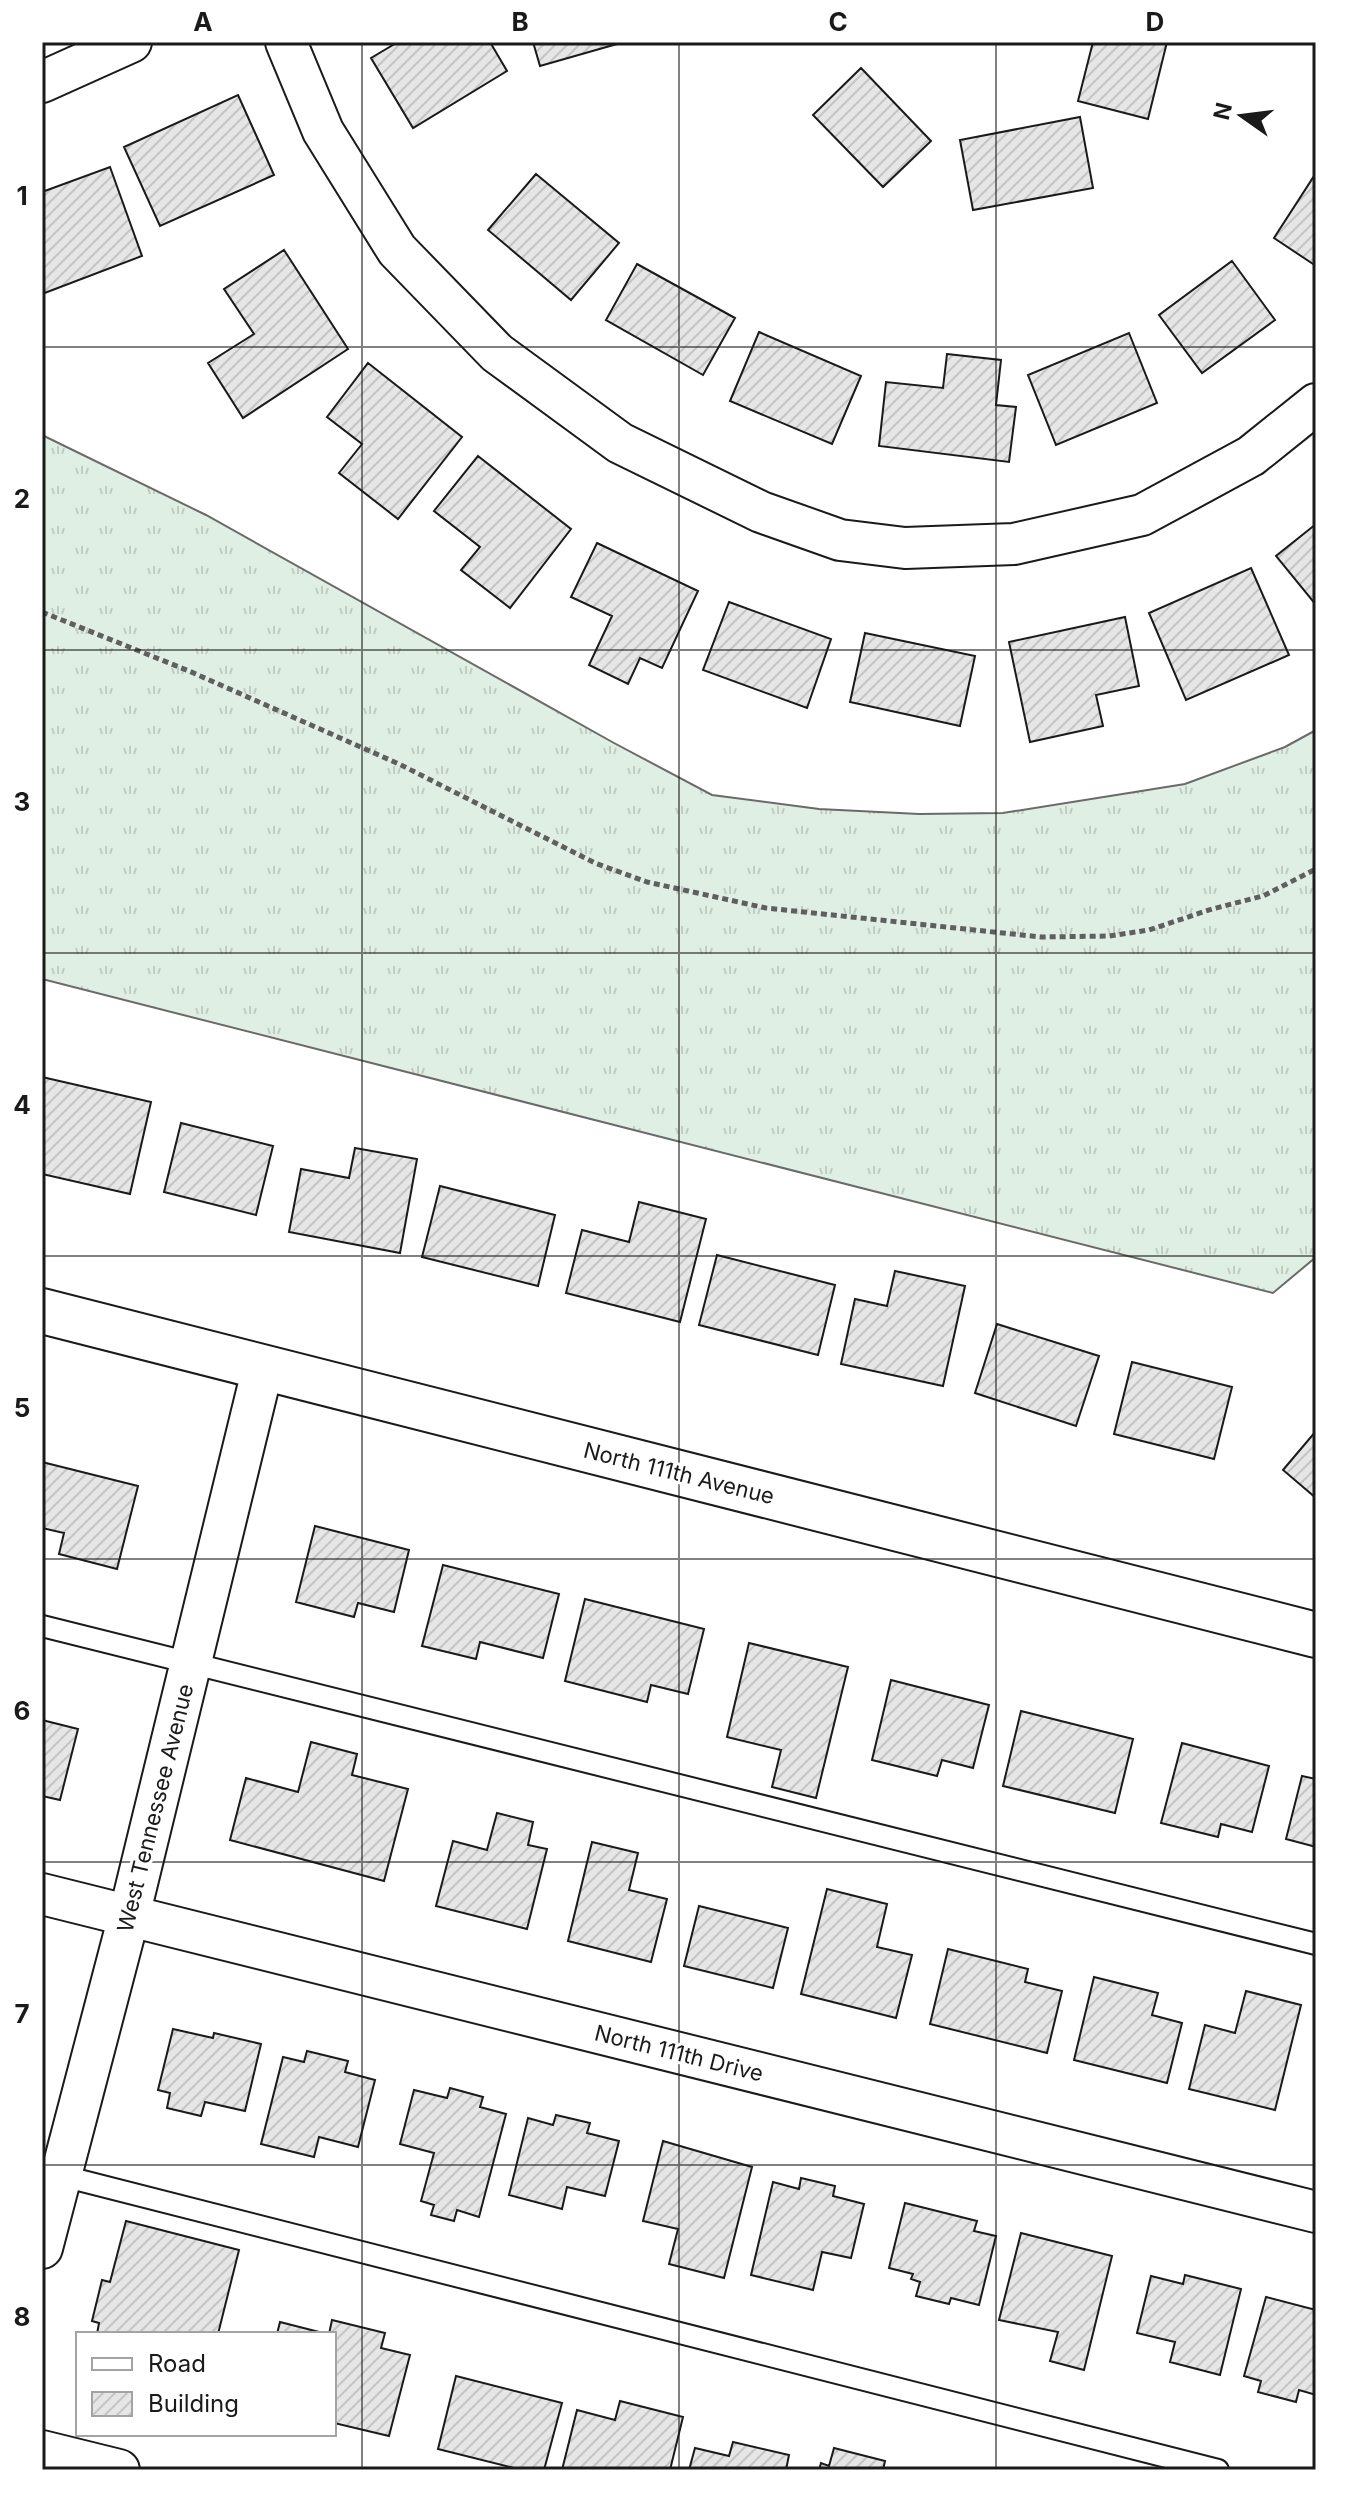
<svg xmlns="http://www.w3.org/2000/svg" width="1358" height="2512" font-family="Inter,sans-serif">
	<defs>
		<pattern id="grass-tufts" width="24" height="20" patternUnits="userSpaceOnUse" patternTransform="scale(2)"><rect width="24" height="20" fill="#e0efe3"/><path d="M3 7l-1-3M5 7V3M7 7l1-3M15 17l-1-3M17 17v-4M19 17l1-3" fill="none" stroke="#c0ccc2"/></pattern>
		<pattern id="building-hatch" width="6" height="6" patternUnits="userSpaceOnUse" patternTransform="scale(2)"><rect width="6" height="6" fill="#e6e6e6"/><path d="M-1 1l2-2M0 6l6-6M5 7l2-2" fill="none" stroke="#c5c5c5"/></pattern>
	</defs>
	<rect width="100%" height="100%" fill="#fff"/>
	<path fill="url(#grass-tufts)" stroke="#6a6a6a" stroke-width="2" d="M 42,435 L 206,515 L 614,743 L 712,795 L 819,809 L 919,814 L 1003,813 L 1185,784 L 1285,747 L 1316,730 L 1316,1257 L 1273,1293 L 42,979 Z"/>
	<path fill="url(#building-hatch)" stroke="#1a1a1a" stroke-width="2" d="M 398,42 L 490,42 L 507,71 L 413,128 L 371,58 Z
		M 533,42 L 624,42 L 540,66 Z
		M 1093,42 L 1167,42 L 1148,119 L 1078,101 Z
		M 861,68 L 931,141 L 883,187 L 813,115 Z
		M 238,95 L 274,175 L 160,226 L 124,147 Z
		M 1080,117 L 1093,188 L 973,210 L 960,140 Z
		M 110,167 L 142,256 L 42,294 L 42,192 Z
		M 1316,173 L 1316,266 L 1274,238 Z
		M 536,174 L 619,243 L 571,300 L 488,230 Z
		M 284,250 L 348,349 L 243,418 L 208,363 L 254,334 L 224,289 Z
		M 1232,261 L 1275,320 L 1202,373 L 1159,315 Z
		M 637,264 L 735,318 L 703,375 L 606,320 Z
		M 759,332 L 861,376 L 832,444 L 730,401 Z
		M 1129,333 L 1157,403 L 1056,445 L 1028,375 Z
		M 947,354 L 1001,360 L 996,405 L 1016,407 L 1009,462 L 879,446 L 886,382 L 943,388 Z
		M 368,363 L 462,437 L 398,519 L 339,473 L 362,444 L 327,417 Z
		M 478,456 L 571,529 L 510,608 L 461,570 L 480,547 L 434,511 Z
		M 1316,524 L 1316,605 L 1276,556 Z
		M 597,543 L 698,591 L 662,668 L 640,658 L 628,684 L 589,665 L 612,616 L 571,597 Z
		M 1251,568 L 1289,655 L 1186,700 L 1149,613 Z
		M 729,602 L 831,639 L 807,708 L 703,670 Z
		M 1125,617 L 1139,686 L 1096,695 L 1103,726 L 1030,742 L 1009,642 Z
		M 865,633 L 975,656 L 960,726 L 850,702 Z
		M 42,1077 L 151,1102 L 130,1194 L 42,1174 Z
		M 181,1123 L 273,1146 L 256,1215 L 164,1192 Z
		M 355,1148 L 417,1159 L 400,1253 L 289,1232 L 301,1169 L 349,1178 Z
		M 440,1186 L 555,1215 L 538,1286 L 422,1257 Z
		M 639,1202 L 706,1219 L 680,1322 L 566,1293 L 582,1230 L 629,1242 Z
		M 717,1255 L 835,1285 L 818,1355 L 699,1325 Z
		M 895,1271 L 965,1286 L 943,1386 L 841,1364 L 855,1299 L 887,1306 Z
		M 997,1324 L 1099,1356 L 1076,1426 L 975,1393 Z
		M 1132,1362 L 1232,1387 L 1214,1459 L 1114,1434 Z
		M 1316,1431 L 1316,1498 L 1283,1470 Z
		M 42,1462 L 138,1486 L 117,1569 L 59,1554 L 64,1533 L 42,1528 Z
		M 315,1526 L 409,1550 L 394,1612 L 358,1603 L 354,1617 L 296,1602 Z
		M 443,1565 L 559,1594 L 543,1658 L 480,1642 L 476,1659 L 422,1646 Z
		M 585,1599 L 704,1629 L 688,1694 L 651,1685 L 647,1702 L 565,1681 Z
		M 749,1643 L 848,1667 L 816,1798 L 772,1787 L 781,1750 L 727,1737 Z
		M 891,1680 L 989,1705 L 973,1768 L 942,1760 L 937,1776 L 872,1760 Z
		M 1021,1711 L 1133,1739 L 1115,1813 L 1003,1786 Z
		M 42,1720 L 78,1729 L 60,1800 L 42,1796 Z
		M 311,1742 L 357,1754 L 352,1775 L 408,1789 L 384,1881 L 230,1840 L 246,1778 L 298,1792 Z
		M 1182,1743 L 1269,1766 L 1252,1832 L 1221,1824 L 1218,1837 L 1161,1823 Z
		M 1302,1776 L 1316,1779 L 1316,1847 L 1286,1839 Z
		M 497,1813 L 533,1822 L 528,1845 L 547,1849 L 527,1929 L 436,1906 L 453,1841 L 487,1850 Z
		M 592,1842 L 638,1853 L 629,1890 L 667,1899 L 651,1962 L 568,1941 Z
		M 827,1889 L 887,1904 L 877,1947 L 912,1955 L 896,2018 L 801,1994 Z
		M 699,1906 L 788,1928 L 773,1988 L 684,1966 Z
		M 948,1949 L 1028,1969 L 1025,1982 L 1062,1991 L 1047,2053 L 930,2024 Z
		M 1094,1977 L 1158,1993 L 1152,2015 L 1182,2023 L 1167,2083 L 1074,2060 Z
		M 1246,1991 L 1301,2005 L 1275,2110 L 1189,2089 L 1205,2025 L 1235,2033 Z
		M 173,2029 L 213,2038 L 214,2033 L 261,2044 L 245,2111 L 205,2102 L 201,2116 L 167,2108 L 170,2093 L 158,2090 Z
		M 307,2051 L 348,2061 L 345,2072 L 375,2080 L 358,2147 L 319,2137 L 314,2157 L 261,2144 L 283,2057 L 304,2062 Z
		M 450,2088 L 483,2097 L 480,2107 L 506,2114 L 479,2217 L 457,2210 L 454,2221 L 431,2215 L 434,2205 L 421,2201 L 434,2153 L 400,2144 L 414,2090 L 447,2098 Z
		M 556,2115 L 590,2123 L 587,2133 L 619,2141 L 605,2196 L 567,2187 L 562,2209 L 509,2195 L 528,2118 L 553,2125 Z
		M 663,2141 L 752,2167 L 724,2278 L 669,2264 L 678,2229 L 643,2221 Z
		M 801,2178 L 835,2186 L 833,2196 L 864,2204 L 851,2258 L 822,2252 L 813,2290 L 751,2275 L 773,2182 L 799,2189 Z
		M 905,2203 L 977,2221 L 974,2231 L 996,2236 L 979,2305 L 951,2298 L 949,2304 L 916,2296 L 920,2282 L 911,2279 L 913,2274 L 889,2268 Z
		M 126,2221 L 239,2250 L 218,2334 L 97,2334 L 99,2323 L 92,2321 L 102,2280 L 110,2282 Z
		M 1021,2233 L 1112,2256 L 1084,2370 L 1050,2361 L 1058,2332 L 999,2320 Z
		M 1185,2275 L 1241,2289 L 1220,2375 L 1170,2362 L 1175,2342 L 1137,2333 L 1151,2276 L 1183,2284 Z
		M 1266,2297 L 1316,2310 L 1316,2395 L 1299,2390 L 1296,2402 L 1258,2392 L 1261,2381 L 1244,2376 Z
		M 332,2320 L 385,2333 L 381,2348 L 410,2355 L 389,2436 L 334,2423 L 334,2334 L 329,2334 Z
		M 280,2322 L 327,2334 L 277,2334 Z
		M 456,2376 L 562,2403 L 544,2470 L 522,2470 L 438,2449 Z
		M 620,2401 L 683,2417 L 670,2470 L 562,2470 L 577,2410 L 615,2420 Z
		M 733,2442 L 789,2455 L 786,2470 L 689,2470 L 695,2448 L 729,2456 Z
		M 834,2448 L 885,2461 L 883,2470 L 819,2470 L 821,2463 L 829,2466 Z"/>
	<g fill="none" stroke-linecap="round" stroke-linejoin="round">
		<defs>
			<path id="lane" d="M 42,1626 L 1316,1944
				M 55,2174 L 1218,2470"/>
			<path id="street" d="M 286,42 L 323,131 L 397,250 L 497,353 L 620,443 L 761,512 L 840,540 L 905,548 L 1014,544 L 1142,515 L 1251,456 L 1316,404
				M 42,82 L 131,42
				M 42,1894 L 1316,2212
				M 42,2248 L 129,1916 L 263,1367
				M 42,2451 L 119,2470"/>
			<path id="secondary" d="M 42,1311 L 1316,1635"/>
		</defs>
		<use href="#lane" stroke="#1a1a1a" stroke-width="24"/>
		<use href="#street" stroke="#1a1a1a" stroke-width="44"/>
		<use href="#secondary" stroke="#1a1a1a" stroke-width="48"/>
		<path stroke="#5f5f5f" stroke-width="5" stroke-dasharray="6 4" stroke-linecap="butt" d="M 42,612 L 189,671 L 399,764 L 595,863 L 647,882 L 766,908 L 1041,937 L 1109,936 L 1149,930 L 1212,909 L 1263,896 L 1316,869"/>
		<use href="#lane" stroke="#fff" stroke-width="20"/>
		<use href="#street" stroke="#fff" stroke-width="40"/>
		<use href="#secondary" stroke="#fff" stroke-width="44"/>
	</g>
	<path fill="none" stroke="#1a1a1a" stroke-width="2" stroke-opacity="0.55" d="M 362,42 L 362,2470M 679,42 L 679,2470M 996,42 L 996,2470M 42,347 L 1316,347M 42,650 L 1316,650M 42,953 L 1316,953M 42,1256 L 1316,1256M 42,1559 L 1316,1559M 42,1862 L 1316,1862M 42,2165 L 1316,2165"/>
	<g text-anchor="middle" dominant-baseline="central" stroke-width="6" stroke-linejoin="round" paint-order="stroke">
		<g font-size="22" fill="#1a1a1a" stroke="#fff">
			<text transform="translate(679 1473) rotate(14)">North 111th Avenue</text>
			<text transform="translate(155 1808) rotate(-76)">West Tennessee Avenue</text>
			<text transform="translate(679 2053) rotate(14)">North 111th Drive</text>
		</g>
	</g>
	<rect width="1358" height="2512" fill="none" stroke="#ffffff" stroke-width="88"/>
	<rect x="76" y="2332" width="260" height="104" fill="#ffffff" stroke="#a3a3a3" stroke-width="2"/>
	<rect x="92" y="2358" width="40" height="12" fill="#ffffff" stroke="#a3a3a3" stroke-width="2"/>
	<text x="148" y="2372" font-size="24" fill="#1a1a1a">Road</text>
	<rect x="92" y="2392" width="40" height="24" fill="url(#building-hatch)" stroke="#a3a3a3" stroke-width="2"/>
	<text x="148" y="2412" font-size="24" fill="#1a1a1a">Building</text>
	<g transform="translate(1242 116) rotate(284)" stroke="#ffffff" stroke-width="6" paint-order="stroke">
	<path d="M0-6L14 30L0 20L-14 30Z" fill="#1a1a1a"/>
	<text y="-12" font-size="22" font-weight="bold" text-anchor="middle" fill="#1a1a1a">N</text>
	</g>
	<rect x="44" y="44" width="1270" height="2424" fill="none" stroke="#1a1a1a" stroke-width="3"/>
	<g font-size="26" text-anchor="middle" font-weight="bold" fill="#1a1a1a">
		<text x="203" y="31">A</text>
		<text x="520" y="31">B</text>
		<text x="838" y="31">C</text>
		<text x="1155" y="31">D</text>
		<text x="22" y="205">1</text>
		<text x="22" y="508">2</text>
		<text x="22" y="811">3</text>
		<text x="22" y="1114">4</text>
		<text x="22" y="1417">5</text>
		<text x="22" y="1720">6</text>
		<text x="22" y="2023">7</text>
		<text x="22" y="2326">8</text>
	</g>
</svg>
